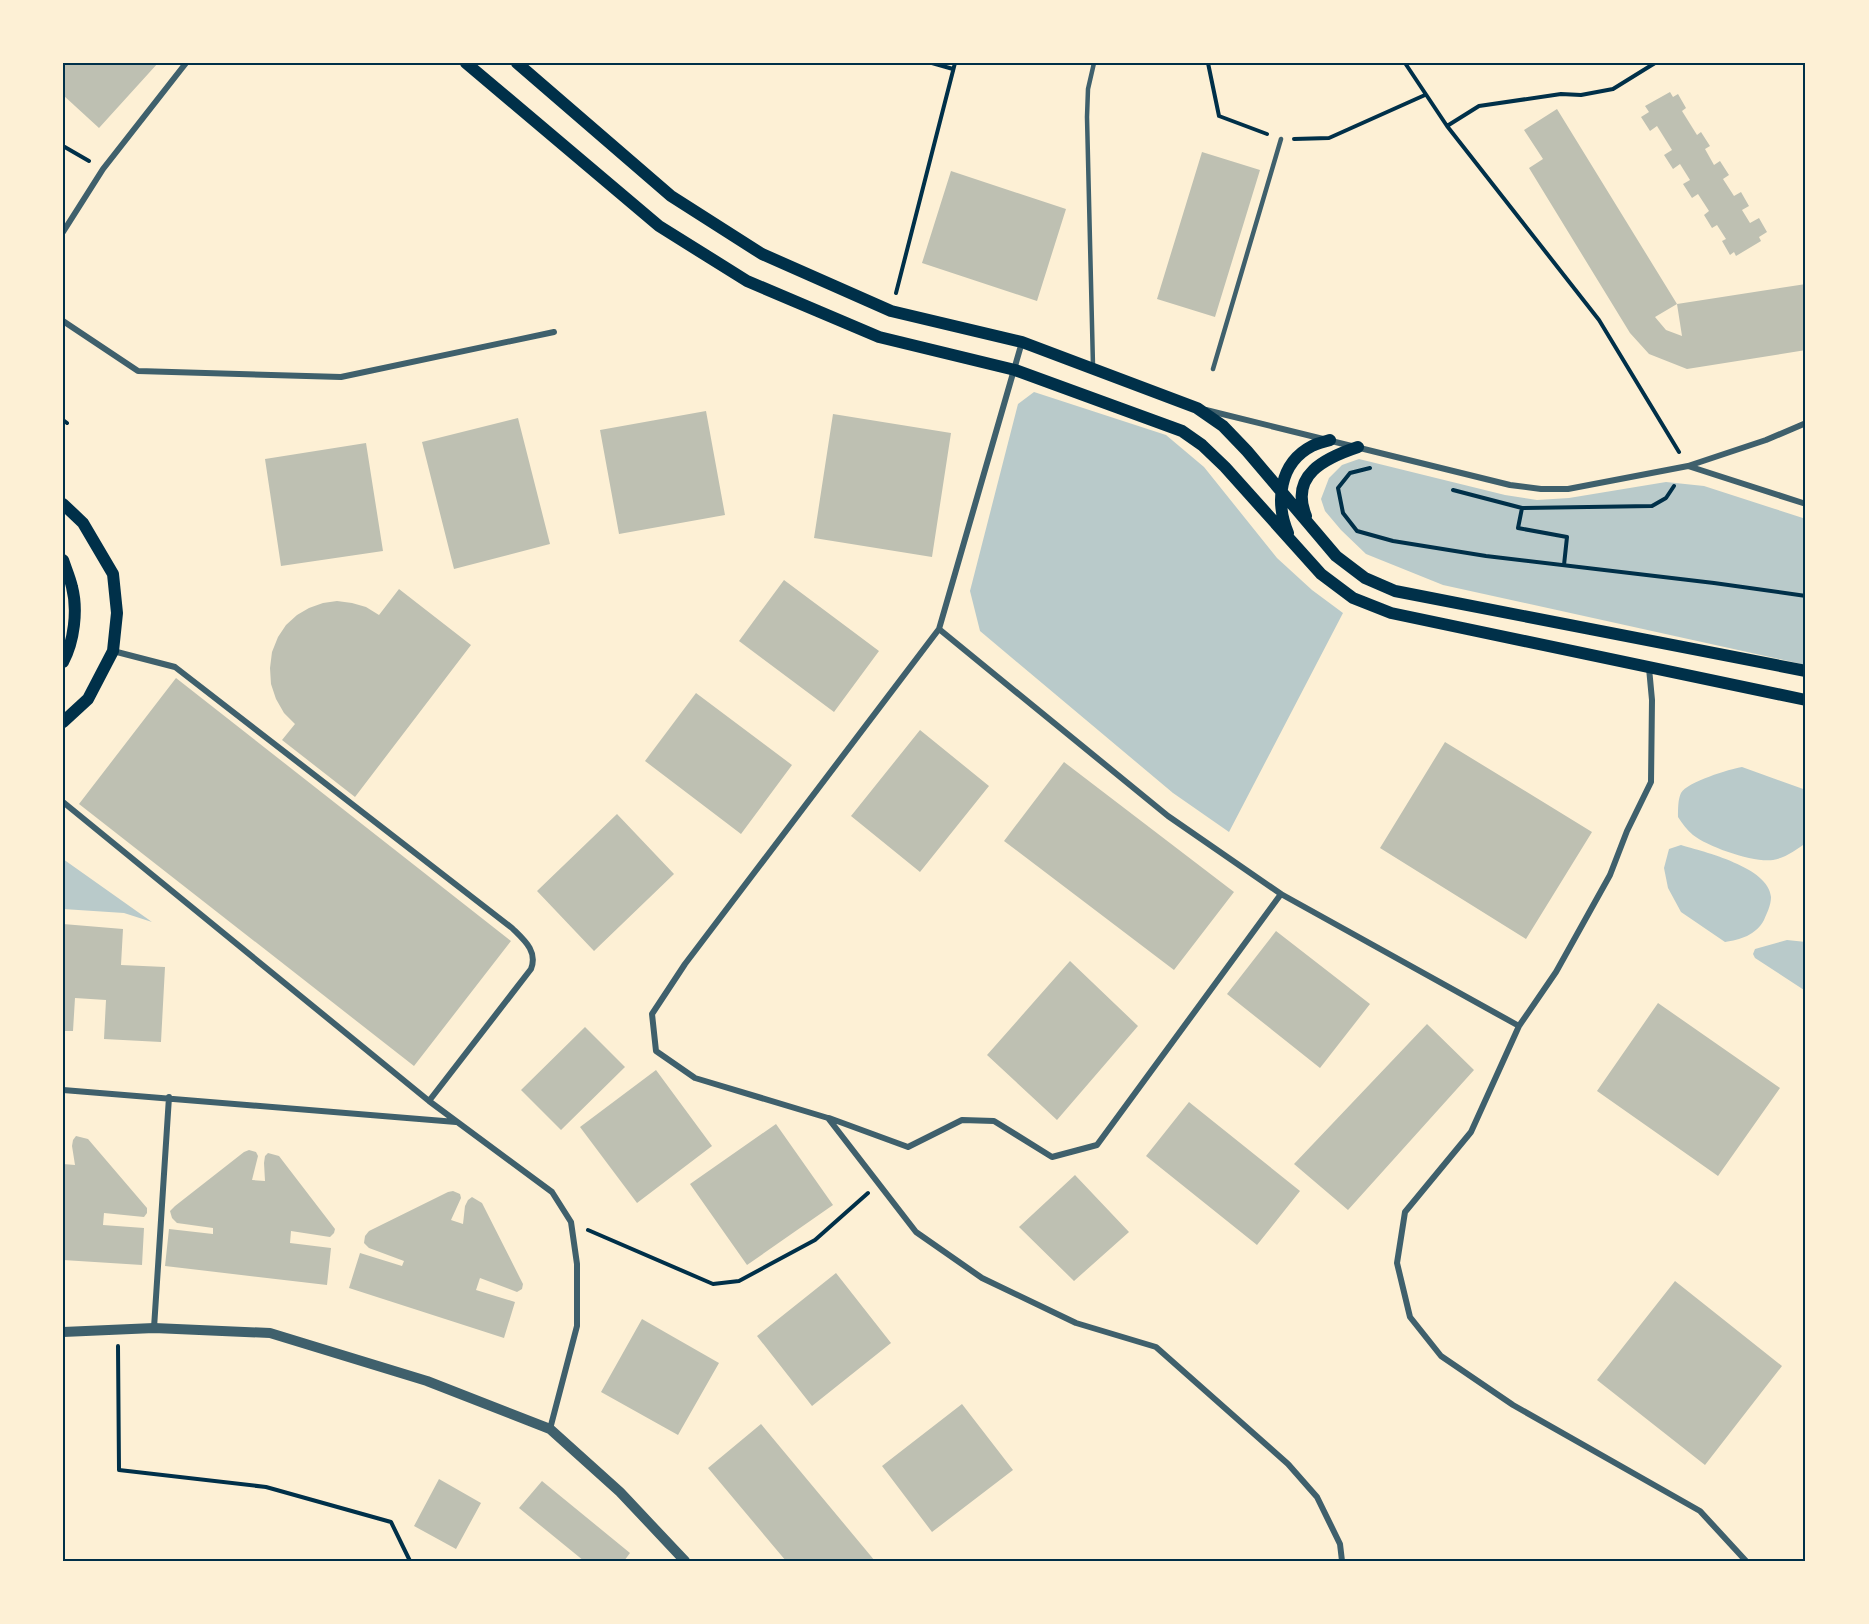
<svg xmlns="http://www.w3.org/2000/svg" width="1869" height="1624" font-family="'DM Sans',sans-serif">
	<rect width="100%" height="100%" fill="#fdf0d5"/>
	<path fill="#b9caca" d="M 1034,392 L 1166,435 L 1204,467 L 1277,558 L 1312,590 L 1343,613 L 1229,832 L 1173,793 L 980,631 L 970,591 L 1018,404 Z
		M 1359,459 L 1505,495 L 1537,500 L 1569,498 L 1666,482 L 1704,486 L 1806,519 L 1806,665 L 1443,585 L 1366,554 L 1341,530 L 1325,511 L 1321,499 L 1329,478 L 1342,465 Z
		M 1742,767 L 1806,790 L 1806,843 C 1796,850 1785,858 1773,860 C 1754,863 1708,847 1693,835 C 1687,830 1682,823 1678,817 C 1678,809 1678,799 1681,793 C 1687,782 1730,769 1742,767 Z
		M 1681,845 C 1704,852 1769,867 1771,897 C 1771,905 1767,913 1764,920 C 1756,935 1740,940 1725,942 L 1681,912 L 1668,888 L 1664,868 L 1669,849 Z
		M 63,859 L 152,922 L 124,913 L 63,909 Z
		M 1787,940 L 1806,942 L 1806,990 L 1804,990 L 1755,958 L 1753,954 L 1755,949 Z"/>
	<path fill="#bec0b2" d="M 63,63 L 158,63 L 99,128 L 63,95 Z
		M 1670,92 L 1673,97 L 1678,94 L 1686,108 L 1682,111 L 1697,135 L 1701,132 L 1710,146 L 1705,149 L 1714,165 L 1720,161 L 1729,175 L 1723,179 L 1734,196 L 1741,192 L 1749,206 L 1742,210 L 1750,223 L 1759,218 L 1767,232 L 1759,237 L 1761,241 L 1736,256 L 1734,252 L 1730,255 L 1722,241 L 1726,239 L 1717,225 L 1712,228 L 1704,215 L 1709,211 L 1698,194 L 1692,198 L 1683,184 L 1690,180 L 1680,164 L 1673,169 L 1664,155 L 1672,150 L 1657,126 L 1650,131 L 1641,117 L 1649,112 L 1645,106 Z
		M 1557,109 L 1677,304 L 1655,317 L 1666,330 L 1682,336 L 1677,304 L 1806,284 L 1806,350 L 1687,369 L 1649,354 L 1630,333 L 1529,168 L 1543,159 L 1524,130 Z
		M 1202,152 L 1260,170 L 1215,317 L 1157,299 Z
		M 951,171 L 1066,209 L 1037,301 L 922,263 Z
		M 706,411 L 725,515 L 619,534 L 600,430 Z
		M 833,414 L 951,433 L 932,557 L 814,538 Z
		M 518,418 L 550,544 L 454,569 L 422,442 Z
		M 366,443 L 383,551 L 281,566 L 265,459 Z
		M 784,580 L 879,651 L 834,712 L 739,641 Z
		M 399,589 L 471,645 L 355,797 L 282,740 L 295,724 L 284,713 L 276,699 L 271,684 L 270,668 L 272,652 L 278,637 L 286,625 L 297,615 L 309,608 L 323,603 L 337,601 L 352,603 L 366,607 L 379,615 Z
		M 176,678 L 511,941 L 414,1066 L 79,804 Z
		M 696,693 L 792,765 L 741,834 L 645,761 Z
		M 920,730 L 989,786 L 920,872 L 851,816 Z
		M 1445,742 L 1592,832 L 1526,939 L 1380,848 Z
		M 1064,762 L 1234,892 L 1174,970 L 1004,841 Z
		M 617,814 L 674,874 L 594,951 L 537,891 Z
		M 63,924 L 123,929 L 121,965 L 165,967 L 161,1042 L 104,1039 L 106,1000 L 75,998 L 73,1031 L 63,1031 Z
		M 1276,931 L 1370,1004 L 1320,1068 L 1227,994 Z
		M 1070,961 L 1138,1026 L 1057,1120 L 987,1055 Z
		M 1658,1003 L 1780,1088 L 1718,1176 L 1597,1091 Z
		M 1427,1024 L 1474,1070 L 1348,1210 L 1294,1164 Z
		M 585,1027 L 625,1067 L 561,1130 L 521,1090 Z
		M 656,1070 L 712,1146 L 637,1203 L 580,1127 Z
		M 1189,1102 L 1300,1191 L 1257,1245 L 1146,1156 Z
		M 776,1124 L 833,1205 L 747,1265 L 690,1184 Z
		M 76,1136 L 88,1139 L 147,1208 L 147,1213 L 144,1217 L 104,1213 L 103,1225 L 144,1228 L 142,1265 L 63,1260 L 63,1164 L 75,1165 L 72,1146 L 73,1140 Z
		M 249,1150 L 256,1152 L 258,1156 L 252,1180 L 265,1181 L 264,1163 L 265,1156 L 268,1153 L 279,1156 L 335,1229 L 334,1233 L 330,1237 L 291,1231 L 290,1243 L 331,1248 L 327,1285 L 165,1266 L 169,1229 L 213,1234 L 213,1228 L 177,1223 L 172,1218 L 170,1211 L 175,1206 L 244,1152 Z
		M 1075,1175 L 1129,1232 L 1074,1281 L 1019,1227 Z
		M 453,1191 L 460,1194 L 461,1198 L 451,1220 L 463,1224 L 465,1206 L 468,1200 L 472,1197 L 482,1203 L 523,1284 L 522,1289 L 517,1292 L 480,1278 L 476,1290 L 515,1302 L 504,1338 L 349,1288 L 360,1253 L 402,1266 L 404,1261 L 369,1248 L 364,1243 L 365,1236 L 369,1231 L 448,1192 Z
		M 836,1273 L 891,1343 L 812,1406 L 757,1336 Z
		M 1675,1281 L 1782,1366 L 1705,1465 L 1597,1380 Z
		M 642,1319 L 719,1363 L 678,1435 L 601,1392 Z
		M 962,1404 L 1013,1470 L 932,1532 L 882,1466 Z
		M 761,1424 L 875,1561 L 786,1561 L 708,1468 Z
		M 439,1479 L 481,1503 L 456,1549 L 414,1526 Z
		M 542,1481 L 630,1553 L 624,1561 L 584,1561 L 519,1508 Z"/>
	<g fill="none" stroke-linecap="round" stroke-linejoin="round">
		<path stroke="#003049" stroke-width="4" d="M 932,63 L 953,69
			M 1208,63 L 1219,116 L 1267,134
			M 1405,63 L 1447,126 L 1599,320 L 1679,452
			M 1447,126 L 1479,106 L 1561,94 L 1581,95 L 1613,89 L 1655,63
			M 1294,139 L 1329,138 L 1425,95
			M 63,146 L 89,161
			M 896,293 L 955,63
			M 63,420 L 67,423
			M 1370,468 L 1350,473 L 1338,488 L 1343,513 L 1357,531 L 1393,541 L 1486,556 L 1714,583 L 1806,596
			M 1453,490 L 1522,508 L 1652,506 L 1666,498 L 1674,486
			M 1522,508 L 1518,528 L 1567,537 L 1564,565
			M 588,1230 L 713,1284 L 739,1281 L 815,1240 L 868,1193
			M 118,1346 L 119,1470 L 266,1487 L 391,1522 L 410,1561"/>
		<path stroke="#3f606c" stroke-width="4.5" d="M 1093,366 L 1087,117 L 1088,89 L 1094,63
			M 1213,369 L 1281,139"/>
		<path stroke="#3f606c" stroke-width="6" d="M 63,232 L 103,169 L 186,63
			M 63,321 L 138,371 L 341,377 L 554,332
			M 1022,342 L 939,629 L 685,964 L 652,1014 L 656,1051 L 695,1078 L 828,1118 L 916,1232 L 982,1278 L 1076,1323 L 1156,1347 L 1288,1464 L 1317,1497 L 1340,1544 L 1342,1561
			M 1206,410 L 1510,485 L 1541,489 L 1568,489 L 1688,466 L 1806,504
			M 1688,466 L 1766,440 L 1806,423
			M 939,629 L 1168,816 L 1281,894 L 1519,1026
			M 113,651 L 175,667 L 512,928 C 524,940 538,951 531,969 L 429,1101
			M 1649,668 L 1652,700 L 1651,782 L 1627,831 L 1610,875 L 1556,972 L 1519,1026 L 1471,1132 L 1405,1212 L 1397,1263 L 1410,1317 L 1441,1356 L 1513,1405 L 1700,1511 L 1746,1561
			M 63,802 L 429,1101 L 552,1192 L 571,1222 L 577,1264 L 577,1326 L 550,1429
			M 63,1090 L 456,1122
			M 829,1118 L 908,1147 L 962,1120 L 994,1121 L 1052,1157 L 1097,1145 L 1281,894
			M 154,1328 L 169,1097"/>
		<path stroke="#3f606c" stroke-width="10" d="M 63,1332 L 154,1328 L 270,1333 L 427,1381 L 550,1429 L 620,1492 L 685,1561"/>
		<path stroke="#003049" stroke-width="12" d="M 466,63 L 659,226 L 747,281 L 879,337 L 1015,370 L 1182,431 L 1202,445 L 1225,467 L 1321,574 L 1353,598 L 1391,613 L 1806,700
			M 517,63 L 671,196 L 762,254 L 891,311 L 1022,342 L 1197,408 L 1223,426 L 1247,451 L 1336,556 L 1365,578 L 1395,591 L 1806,671
			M 63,504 L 83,523 L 113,574 L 117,613 L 113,651 L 88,699 L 63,722
			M 1306,516 C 1289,475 1325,458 1358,447
			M 1288,533 C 1275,502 1279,463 1312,446 C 1318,443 1324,442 1330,440
			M 63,560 C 66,569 70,578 72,587 C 78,610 74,642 63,662"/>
	</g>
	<rect width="1869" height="1624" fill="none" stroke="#fdf0d5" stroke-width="129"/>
	<rect x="64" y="64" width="1740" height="1496" fill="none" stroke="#003049" stroke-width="2"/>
</svg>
